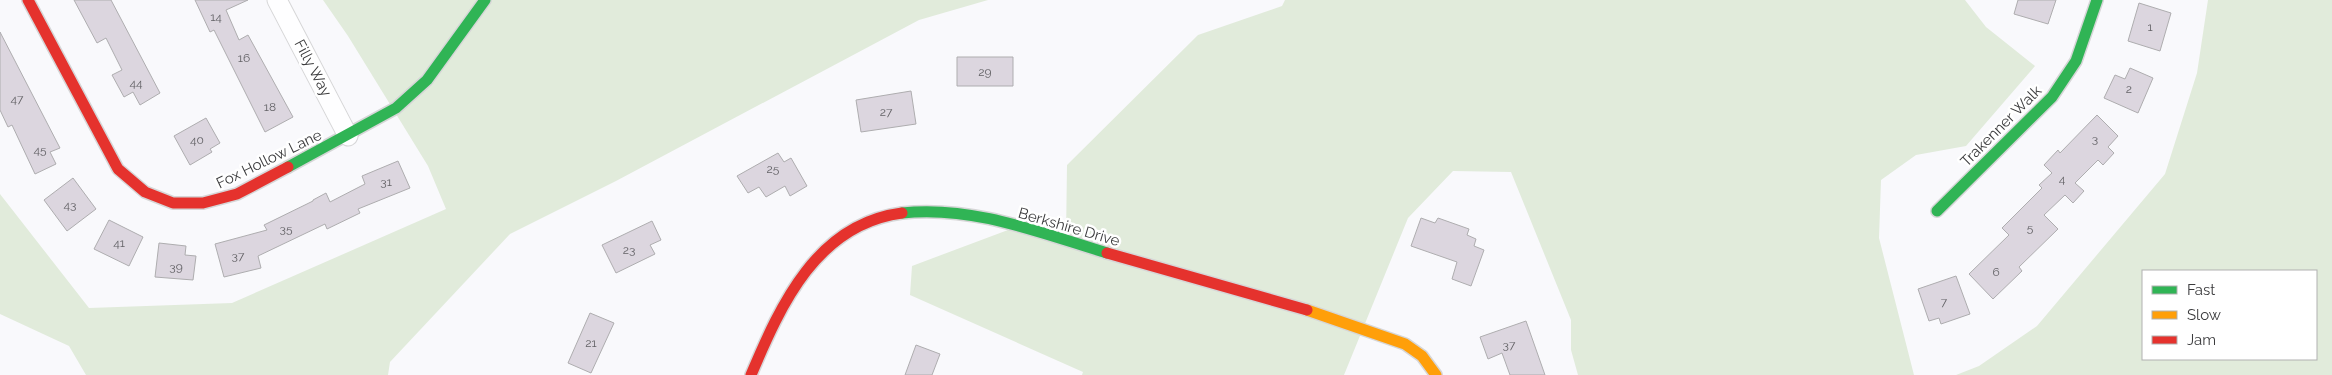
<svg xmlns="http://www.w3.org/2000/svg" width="2332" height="375" font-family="Raleway,sans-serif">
	<rect width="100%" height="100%" fill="#f9f9fc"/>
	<path fill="#e1ebdb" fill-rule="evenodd" d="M 323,0 L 988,0 L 919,20 L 616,181 L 510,234 L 390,362 L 388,375 L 86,375 L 69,346 L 0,314 L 0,194 L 89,308 L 232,303 L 446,209 L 428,166 L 348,36 Z
		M 1285,0 L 1965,0 L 1986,27 L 2035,66 L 1966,146 L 1916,155 L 1881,180 L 1879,238 L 1914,375 L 1578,375 L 1571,350 L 1571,320 L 1511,172 L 1453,171 L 1408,218 L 1344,375 L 1082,375 L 1083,372 L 910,295 L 912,266 L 1021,225 L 1066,238 L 1067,165 L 1198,35 L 1282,6 Z
		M 2208,0 L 2332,0 L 2332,375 L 1956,375 L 1979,366 L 2037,326 L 2165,174 L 2197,73 ZM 2143,271 L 2316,271 L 2316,359 L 2143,359 Z"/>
	<path fill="#dcd6df" stroke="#aeadaf" d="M 74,0 L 111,0 L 160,93 L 140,105 L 133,92 L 124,97 L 112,75 L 122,70 L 106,38 L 97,43 Z
		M 195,0 L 248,0 L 226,10 L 239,40 L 248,35 L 293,117 L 265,132 L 214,30 L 210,32 Z
		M 2018,0 L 2056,0 L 2048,24 L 2014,14 Z
		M 2139,3 L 2171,13 L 2160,51 L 2128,41 Z
		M 0,32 L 60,148 L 50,152 L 56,164 L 35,174 L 12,125 L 8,127 L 0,110 Z
		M 957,57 L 1013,57 L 1013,86 L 957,86 Z
		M 2130,68 L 2153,78 L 2138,113 L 2104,98 L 2115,75 L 2125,79 Z
		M 911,91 L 916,124 L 861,132 L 856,100 Z
		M 2097,115 L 2118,136 L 2108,147 L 2114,153 L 2103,165 L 2098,160 L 2075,183 L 2084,191 L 2073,203 L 2065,195 L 2044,215 L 2058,229 L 2019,267 L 2022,271 L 1993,299 L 1969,274 L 2009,235 L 2002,228 L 2042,188 L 2039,185 L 2052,173 L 2044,165 L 2058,150 L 2060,153 Z
		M 206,118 L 220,143 L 210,149 L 212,152 L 190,165 L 174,136 Z
		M 778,153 L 784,162 L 791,158 L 807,186 L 790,196 L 785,186 L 766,197 L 759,187 L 748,193 L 737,176 Z
		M 398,161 L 410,188 L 358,209 L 360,213 L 327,229 L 325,224 L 258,256 L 261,268 L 224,277 L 215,244 L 267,230 L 264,225 L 313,201 L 313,200 L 326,193 L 330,202 L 365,184 L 362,176 Z
		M 73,178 L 96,209 L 67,231 L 44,200 Z
		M 1421,218 L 1435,223 L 1438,218 L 1469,229 L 1467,235 L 1476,239 L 1474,246 L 1484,250 L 1471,286 L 1452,279 L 1457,262 L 1411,246 Z
		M 109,220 L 143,237 L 129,266 L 94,249 Z
		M 652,221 L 661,240 L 650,245 L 655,254 L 616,273 L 602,245 Z
		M 159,243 L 186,246 L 185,255 L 196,256 L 193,280 L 155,277 Z
		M 1956,276 L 1970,314 L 1941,324 L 1939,318 L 1929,321 L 1918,289 Z
		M 590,313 L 614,323 L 591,373 L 568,363 Z
		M 1526,321 L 1545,375 L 1510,375 L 1502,353 L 1488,359 L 1480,337 Z
		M 916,345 L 940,354 L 932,375 L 905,375 Z"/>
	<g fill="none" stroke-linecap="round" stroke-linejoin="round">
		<defs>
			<path id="street" d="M 277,0 L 348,136"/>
			<path id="fast" d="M 288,167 L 396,108 L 427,80 L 485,0
				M 1937,211 L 2052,97 L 2076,61 L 2097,0
				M 902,213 C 972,205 1041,233 1107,253"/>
			<path id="slow" d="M 1307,310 L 1405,344 L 1422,356 L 1436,375"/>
			<path id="jam" d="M 28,0 L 118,169 L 145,192 L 173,203 L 203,203 L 237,194 L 288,167
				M 1107,253 L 1307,310
				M 751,375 C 781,304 817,224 902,213"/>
		</defs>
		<use href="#street" stroke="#d6d6d7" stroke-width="21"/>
		<use href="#fast" stroke="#d6d6d7" stroke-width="14"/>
		<use href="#slow" stroke="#d6d6d7" stroke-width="14"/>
		<use href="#jam" stroke="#d6d6d7" stroke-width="14"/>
		<use href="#street" stroke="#fefeff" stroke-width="19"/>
		<use href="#fast" stroke="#30b455" stroke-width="11"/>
		<use href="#slow" stroke="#ff9f0a" stroke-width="11"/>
		<use href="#jam" stroke="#e5322d" stroke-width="11"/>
	</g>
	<g text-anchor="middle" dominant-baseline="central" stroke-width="5" stroke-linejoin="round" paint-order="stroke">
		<g font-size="12" fill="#636266">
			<text x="216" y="17">14</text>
			<text x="2150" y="27">1</text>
			<text x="244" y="58">16</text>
			<text x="985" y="72">29</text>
			<text x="136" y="83">44</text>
			<text x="2129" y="89">2</text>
			<text x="17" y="99">47</text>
			<text x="270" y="107">18</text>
			<text x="886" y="112">27</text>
			<text x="2095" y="139">3</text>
			<text x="197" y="140">40</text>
			<text x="40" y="150">45</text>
			<text x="773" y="169">25</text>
			<text x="2062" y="179">4</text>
			<text x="386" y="182">31</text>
			<text x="70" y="205">43</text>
			<text x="2030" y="228">5</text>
			<text x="286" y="229">35</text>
			<text x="119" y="243">41</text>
			<text x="629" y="250">23</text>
			<text x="238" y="256">37</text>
			<text x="176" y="267">39</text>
			<text x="1996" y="272">6</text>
			<text x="1944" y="302">7</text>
			<text x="591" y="343">21</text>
			<text x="1509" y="345">37</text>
		</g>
		<g font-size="15" fill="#3b3b3d" stroke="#fff">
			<text transform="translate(313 68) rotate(62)">Filly Way</text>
			<text transform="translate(2001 126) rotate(-45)">Trakenner Walk</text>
			<text transform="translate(269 159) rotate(-26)">Fox Hollow Lane</text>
			<text transform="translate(1069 227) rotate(16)">Berkshire Drive</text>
		</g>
	</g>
	<rect x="2142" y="270" width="175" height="90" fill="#ffffff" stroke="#b1b1b1"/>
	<rect x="2152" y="286" width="25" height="8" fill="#30b455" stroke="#b1b1b1"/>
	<text x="2187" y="295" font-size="15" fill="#3b3b3d">Fast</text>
	<rect x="2152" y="311" width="25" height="8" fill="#ff9f0a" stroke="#b1b1b1"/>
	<text x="2187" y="320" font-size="15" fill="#3b3b3d">Slow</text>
	<rect x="2152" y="336" width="25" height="8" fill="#e5322d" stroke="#b1b1b1"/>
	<text x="2187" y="345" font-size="15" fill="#3b3b3d">Jam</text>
</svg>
